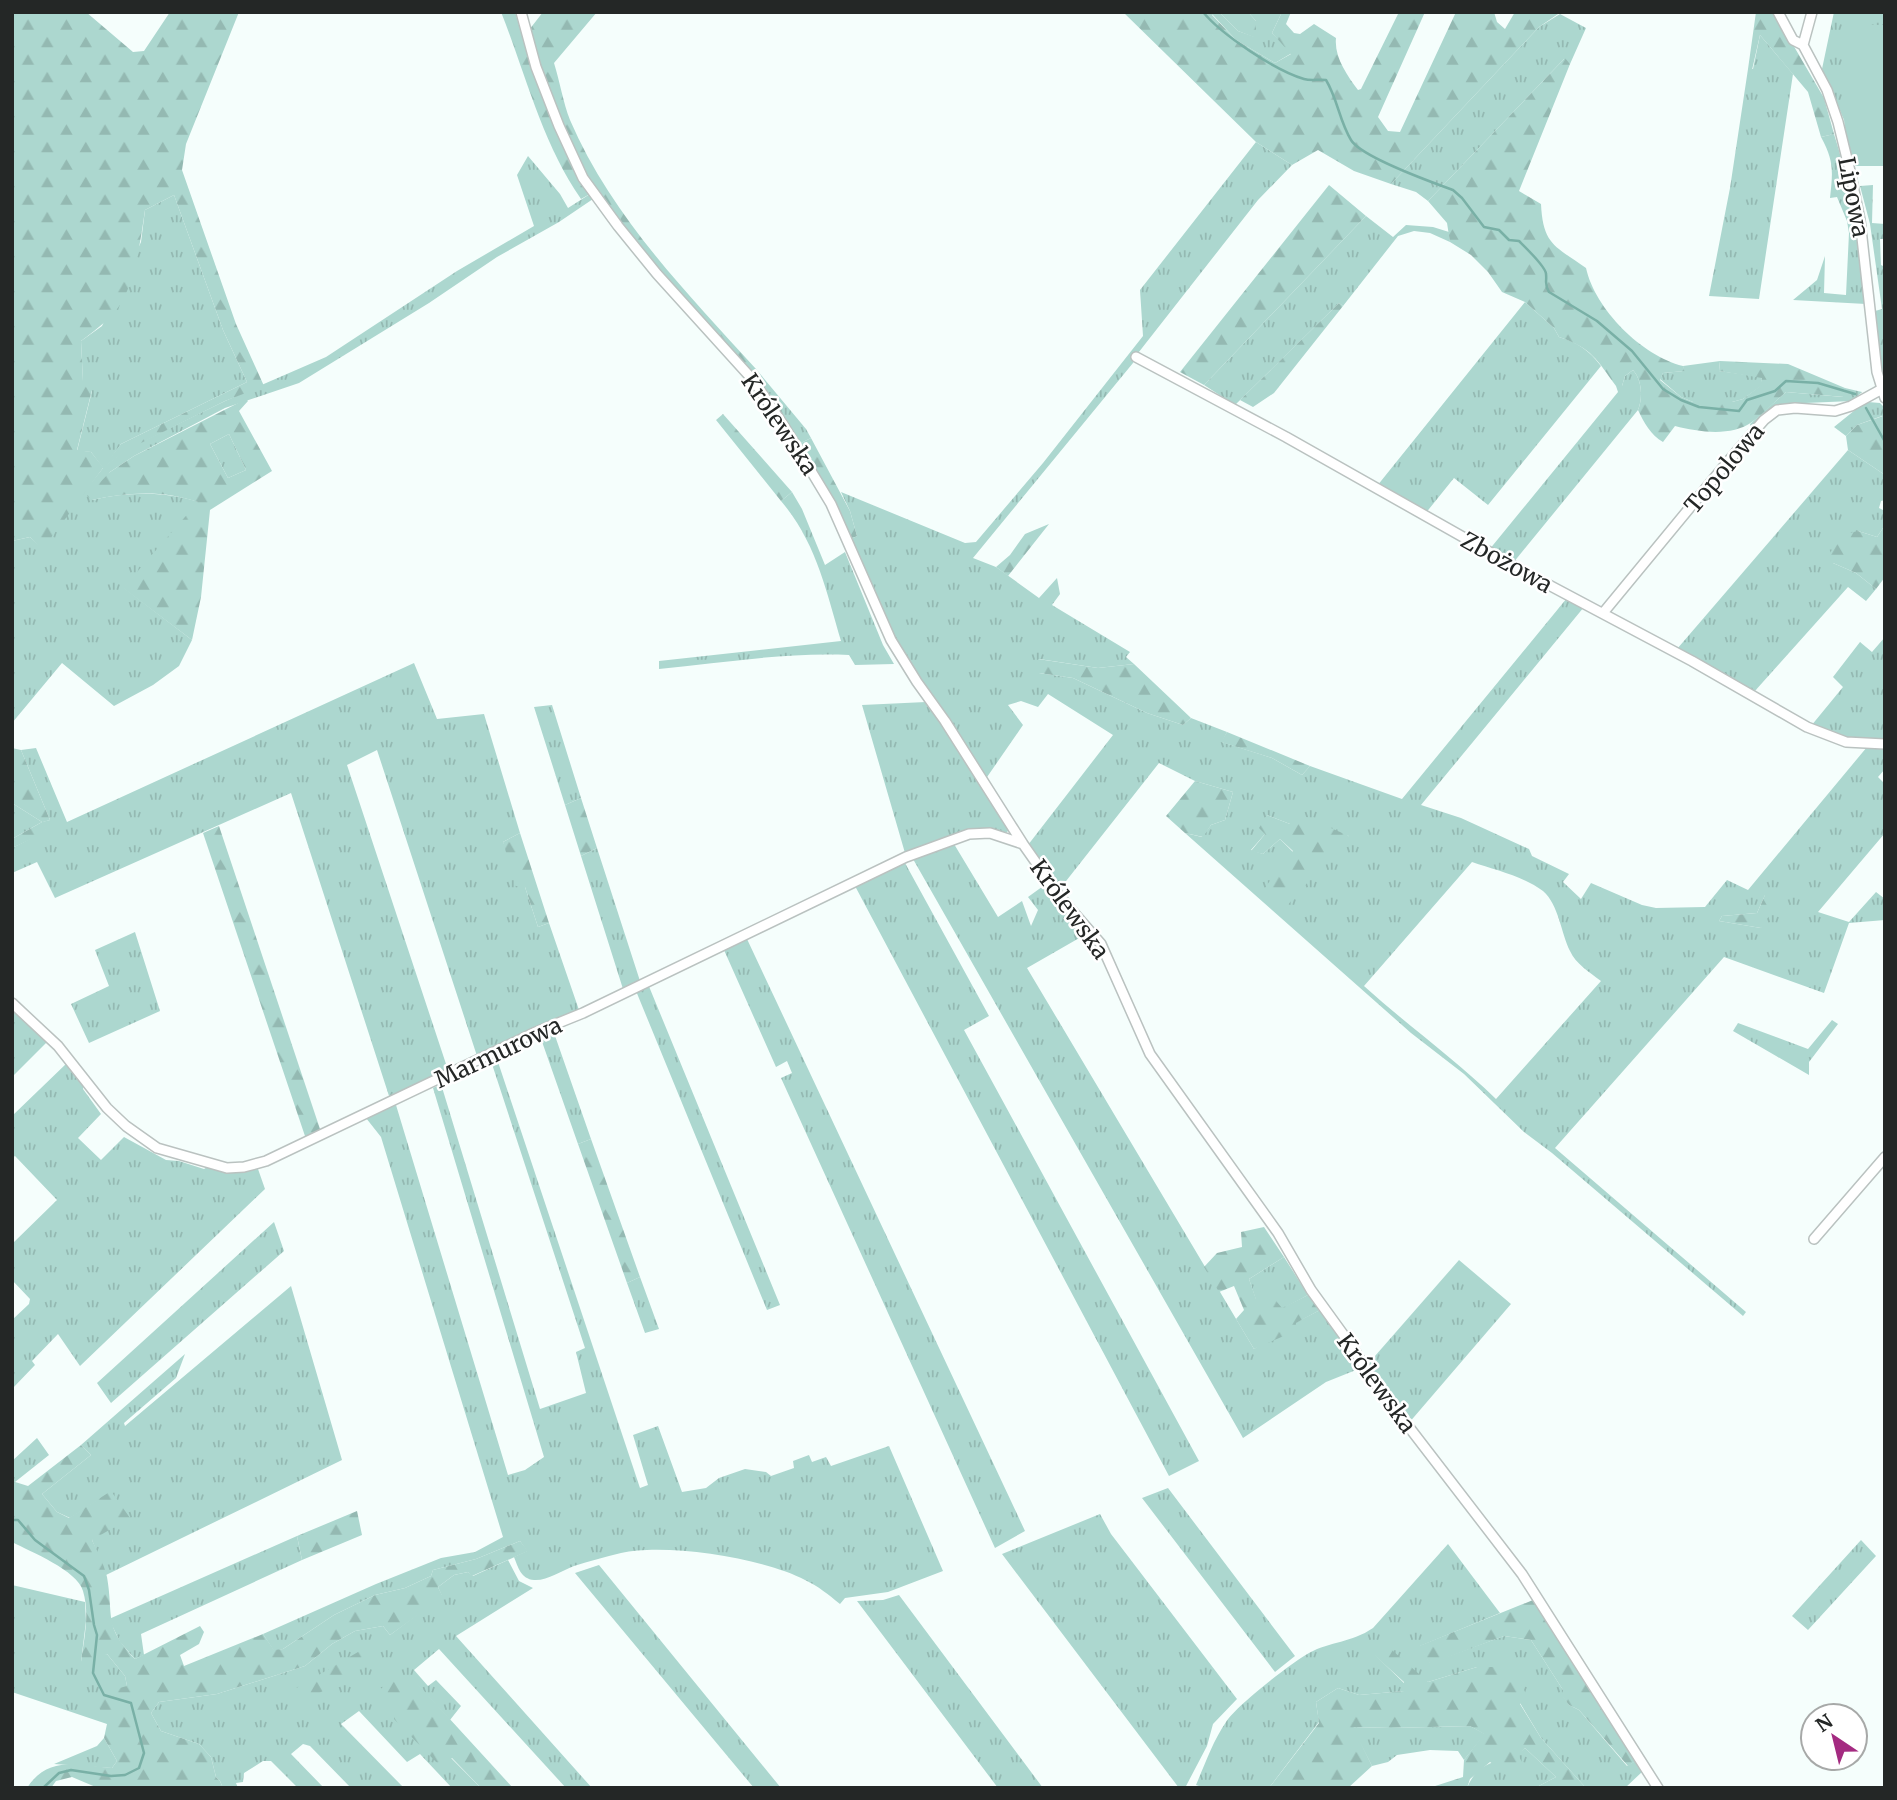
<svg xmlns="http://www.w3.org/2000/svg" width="1897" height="1800" font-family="Merriweather,serif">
	<defs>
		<pattern id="grass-tufts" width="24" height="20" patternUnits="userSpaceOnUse" patternTransform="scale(1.75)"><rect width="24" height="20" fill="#acd7cf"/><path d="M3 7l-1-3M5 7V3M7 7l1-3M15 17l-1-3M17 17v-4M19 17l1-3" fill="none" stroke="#94b9b2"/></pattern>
		<pattern id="forest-firs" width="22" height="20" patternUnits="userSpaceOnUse" patternTransform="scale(1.75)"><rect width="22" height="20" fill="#acd7cf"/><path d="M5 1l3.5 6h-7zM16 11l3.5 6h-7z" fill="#94b9b2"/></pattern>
	</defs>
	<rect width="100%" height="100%" fill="#f5fefc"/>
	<path fill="url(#grass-tufts)" fill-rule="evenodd" d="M 1215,12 L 1219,12 L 1238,31 L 1255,37 L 1256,21 L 1248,12 L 1282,12 L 1272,33 L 1292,53 L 1275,63 L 1236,40 L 1212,14 Z
		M 1834,12 L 1885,12 L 1885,25 L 1850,26 L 1850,166 L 1844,120 L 1822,69 Z
		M 1560,14 L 1586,28 L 1570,64 L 1564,59 L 1428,201 L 1416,192 L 1391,184 L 1539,27 Z
		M 1760,35 L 1793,74 L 1759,299 L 1709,296 L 1730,188 L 1748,69 L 1753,69 Z
		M 1834,134 C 1852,190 1859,246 1866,304 L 1793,300 L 1817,280 L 1825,256 L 1824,293 L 1846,295 L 1849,233 L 1847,221 L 1837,197 L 1830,198 C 1833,171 1834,161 1821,137 Z
		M 1256,142 L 1292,165 L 1258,200 L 1135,357 L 1133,363 L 973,558 L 996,567 L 1039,598 L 1057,578 L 1060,594 L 1052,605 L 1130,652 L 1126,657 L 1134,664 L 1098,668 L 1039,659 L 1039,673 L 1073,678 L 1147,713 L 1183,725 L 1191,718 L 1227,732 L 1222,742 L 1272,758 L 1302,775 L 1310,766 L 1402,799 L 1567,598 L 1584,607 L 1421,805 L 1461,818 L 1529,849 L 1532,856 L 1569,874 L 1563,882 L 1581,899 L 1591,883 L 1642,905 L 1656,908 L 1705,907 L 1727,880 L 1748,890 L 1867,747 L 1885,746 L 1885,769 L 1878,777 L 1885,784 L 1885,833 L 1818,912 L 1849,922 L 1876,892 L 1885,899 L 1885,920 L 1849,923 L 1824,993 L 1724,957 L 1555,1148 L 1746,1312 L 1743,1316 L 1552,1153 L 1524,1132 L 1464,1074 L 1411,1033 L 1185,833 L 1202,837 L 1211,825 L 1225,820 L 1233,792 L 1195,781 L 1159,763 L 1059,890 L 1028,845 L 1113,735 L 1048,694 L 1038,707 L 1021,701 L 1008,705 L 1023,725 L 985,780 L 895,638 L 851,539 L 857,536 L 850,511 L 841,492 L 965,543 L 976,542 L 1043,463 L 1143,336 L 1140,290 ZM 1267,815 L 1290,824 L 1349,836 L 1293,852 L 1280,839 L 1263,854 L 1251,850 L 1265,834 ZM 1472,862 C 1495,870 1523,876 1543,891 C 1559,905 1561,933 1570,951 C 1576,964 1589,972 1601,981 L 1496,1099 C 1455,1059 1407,1025 1364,986 ZM 1765,895 L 1761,928 L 1719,921 L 1722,916 L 1757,913 Z
		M 528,156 L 560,194 L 568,208 L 590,194 L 593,199 L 559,222 L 497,257 L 429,303 L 299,383 L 225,408 L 134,456 L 110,472 L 92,500 C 128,492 163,491 199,502 L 124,588 L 192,640 L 179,666 L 153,685 L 114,706 L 62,663 L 12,723 L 12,541 L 30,537 L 40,547 L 103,468 L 91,452 L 77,451 L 92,391 L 83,382 L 81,341 L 102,326 L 141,242 L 145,210 L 174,195 L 223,330 L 247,382 L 121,444 L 106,465 L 127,449 L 225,401 L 326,357 L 457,271 L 534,226 L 517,175 Z
		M 1873,185 L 1872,223 L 1885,224 L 1885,239 L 1880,239 L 1881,265 L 1885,267 L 1885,383 L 1882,376 L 1875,311 L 1882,309 L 1870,224 L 1860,186 Z
		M 1366,216 L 1393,237 L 1406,225 L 1433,227 L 1449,232 L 1450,242 L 1430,233 L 1414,231 L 1398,236 L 1343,306 L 1339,303 L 1235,405 L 1204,385 Z
		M 1525,302 L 1554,328 L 1559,337 C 1578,343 1589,350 1601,366 L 1488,505 L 1454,478 L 1425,514 L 1377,486 Z
		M 1720,361 L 1719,371 L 1762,377 L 1761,386 L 1743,399 L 1732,402 L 1693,402 L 1681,397 L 1660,379 L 1663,373 L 1684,371 L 1683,366 Z
		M 756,369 L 806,429 L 811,438 L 801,443 L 749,373 Z
		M 1633,370 C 1642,380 1643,398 1638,410 L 1513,563 L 1489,550 L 1618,392 L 1616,386 L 1622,386 L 1625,376 Z
		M 1845,388 L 1862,392 L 1852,401 L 1782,404 L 1751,428 L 1750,424 L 1786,392 L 1843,397 Z
		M 1868,402 L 1880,403 L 1885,408 L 1885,418 L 1882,416 L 1857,425 L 1846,436 L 1834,427 L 1860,406 Z
		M 229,434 L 246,470 L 228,478 L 210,444 Z
		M 1848,450 L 1885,475 L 1885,500 L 1881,501 L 1879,508 L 1885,511 L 1885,525 L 1877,537 L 1858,531 L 1833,563 L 1856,573 L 1876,589 L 1866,601 L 1848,587 L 1754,692 L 1717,669 L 1677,649 Z
		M 792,492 L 802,509 L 825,565 L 845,552 L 883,645 L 894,664 L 855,665 L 849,655 C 786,652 722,663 659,669 L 659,661 L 841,641 C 826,590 816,542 781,501 Z
		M 1885,637 L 1885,742 L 1847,739 L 1811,726 L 1843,687 L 1833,677 L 1860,642 L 1872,652 Z
		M 414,663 L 437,719 L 484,714 L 520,833 L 503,842 L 525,887 L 538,927 L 549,923 L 579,1010 L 534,1028 L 477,1056 L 377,750 L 347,765 L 448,1070 L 390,1099 L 291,793 L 55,898 L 37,862 L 12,873 L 12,848 L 46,831 L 42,822 L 12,839 L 12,803 L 42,822 L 50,820 L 21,750 L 36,748 L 67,822 Z
		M 926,702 L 943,723 L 971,771 L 1009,830 L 1004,835 C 967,822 940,840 905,853 L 862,705 Z
		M 552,705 L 581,798 L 565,805 L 534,707 Z
		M 954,844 L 998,917 L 1022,901 L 1031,926 L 1038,910 L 1028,897 L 1046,884 L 1088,933 L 1027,968 L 1254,1349 L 1295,1323 L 1320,1310 L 1359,1366 L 1356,1370 L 1326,1382 L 1243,1438 L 913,859 Z
		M 597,848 L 640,981 L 623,989 L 581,856 Z
		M 905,863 L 989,1016 L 964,1030 L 1199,1461 L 1169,1476 L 855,886 Z
		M 135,932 L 160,1011 L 89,1043 L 71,1004 L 109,986 L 95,950 Z
		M 747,939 L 1025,1531 L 995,1548 L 781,1078 L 792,1073 L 787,1061 L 776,1067 L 724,950 Z
		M 648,984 L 780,1305 L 767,1310 L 636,991 Z
		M 12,1009 L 47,1042 L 12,1077 Z
		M 1832,1020 L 1838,1024 L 1809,1062 L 1809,1075 L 1733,1031 L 1738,1023 L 1808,1049 Z
		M 553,1030 L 591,1139 L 578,1144 L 540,1036 Z
		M 497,1059 L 640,1488 L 648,1485 L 633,1435 L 658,1426 L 682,1492 L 706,1488 L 719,1478 L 745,1469 L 766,1472 L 771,1476 L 794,1468 L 793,1461 L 809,1455 L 812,1462 L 826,1457 L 831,1466 L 889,1446 L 943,1571 L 888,1592 L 845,1598 L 840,1604 C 829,1595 818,1586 805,1580 C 763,1558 667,1543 621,1553 C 605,1557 589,1561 574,1566 C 561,1571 547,1581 534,1580 C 521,1579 518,1567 514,1557 L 527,1551 L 520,1541 L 476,1559 L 433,1570 L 431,1576 L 405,1588 L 375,1595 L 334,1615 L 283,1649 L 274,1651 L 263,1634 L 376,1584 L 441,1558 L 475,1552 L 503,1537 L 381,1137 L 366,1118 L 396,1105 L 508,1475 L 525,1470 L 544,1457 L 433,1088 L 441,1084 L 540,1409 L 586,1393 L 576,1352 L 585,1348 L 491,1061 Z
		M 68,1062 L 84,1083 L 83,1089 L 101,1114 L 78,1138 L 101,1160 L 124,1137 L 166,1160 L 179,1161 L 204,1169 L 209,1166 L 242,1171 L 258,1169 L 265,1189 L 80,1366 L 58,1334 L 32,1361 L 35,1365 L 12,1389 L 12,1320 L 29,1304 L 30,1299 L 12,1280 L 12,1244 L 57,1200 L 15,1156 L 12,1158 L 12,1116 Z
		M 274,1222 L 284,1251 L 111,1403 L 97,1383 Z
		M 1284,1257 L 1308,1295 L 1282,1309 L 1256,1300 L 1249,1279 Z
		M 1459,1260 L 1511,1304 L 1408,1424 L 1368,1364 Z
		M 640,1277 L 659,1329 L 645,1333 L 627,1283 Z
		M 291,1286 L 342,1460 L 106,1575 L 92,1540 L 111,1492 L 70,1518 L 57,1512 L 42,1494 L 91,1455 L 81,1445 L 185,1354 L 176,1378 L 124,1423 L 125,1426 Z
		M 37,1438 L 49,1455 L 15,1482 L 12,1481 L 12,1461 Z
		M 1168,1488 L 1295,1656 L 1275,1672 L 1142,1498 Z
		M 1100,1514 L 1111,1534 L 1237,1699 L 1213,1724 L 1207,1746 L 1185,1788 L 1179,1788 L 1002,1554 Z
		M 297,1536 L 302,1560 L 141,1634 L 144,1655 L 135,1659 L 120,1642 L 109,1619 Z
		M 1861,1540 L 1876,1556 L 1808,1630 L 1792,1616 Z
		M 1448,1544 L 1500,1613 L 1420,1646 L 1430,1663 L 1504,1636 L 1531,1640 L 1563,1690 L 1563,1696 L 1569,1705 L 1579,1710 L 1627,1766 L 1637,1760 L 1643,1771 L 1625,1788 L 1586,1788 L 1541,1738 L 1520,1703 L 1477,1667 L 1428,1682 L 1373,1653 L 1404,1683 L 1404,1691 L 1359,1695 L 1338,1688 L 1316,1702 L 1319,1722 L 1269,1788 L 1205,1788 L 1196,1785 C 1205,1764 1213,1741 1226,1722 C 1236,1706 1291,1663 1309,1653 C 1331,1641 1351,1643 1373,1628 Z
		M 508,1560 L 519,1581 L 533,1588 L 456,1636 L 592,1788 L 566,1788 L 439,1649 L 414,1670 L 428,1686 L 436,1680 L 461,1706 L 450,1720 L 415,1682 L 451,1758 L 481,1788 L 452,1788 L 420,1754 L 407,1762 L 359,1711 L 341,1724 L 404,1788 L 351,1788 L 310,1746 L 303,1744 L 291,1754 L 324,1788 L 298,1788 L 271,1761 L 263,1761 L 244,1773 L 243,1782 L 236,1783 L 238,1788 L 223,1788 L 220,1781 L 216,1777 L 211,1757 L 199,1744 L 161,1731 L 151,1713 L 159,1702 L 217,1694 L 305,1666 L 332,1644 L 355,1631 L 383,1626 L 390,1635 L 442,1596 L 438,1587 L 454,1575 L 468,1572 L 473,1576 Z
		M 599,1565 L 781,1788 L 754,1788 L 575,1573 Z
		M 12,1585 L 85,1602 L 86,1621 L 81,1662 L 107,1654 L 125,1676 L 127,1686 L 107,1724 L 12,1692 Z
		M 899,1595 L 1043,1788 L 998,1788 L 857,1601 L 883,1600 Z
		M 1470,1726 L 1485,1734 L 1464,1760 L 1458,1751 L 1430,1750 L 1397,1755 L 1388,1762 L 1372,1766 L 1352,1727 L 1391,1728 Z
		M 104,1738 L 117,1761 L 112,1768 L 54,1764 L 97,1746 Z
		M 1525,1748 L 1556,1777 L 1535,1788 L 1467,1788 C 1481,1754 1506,1766 1525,1748 Z"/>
	<path fill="url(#forest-firs)" fill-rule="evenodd" d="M 12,12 L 86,12 L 133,52 L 144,51 L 170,12 L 239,12 L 186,144 L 182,170 L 236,324 L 264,386 L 225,401 L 127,450 L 103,468 L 54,534 L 40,548 L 30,537 L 12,541 ZM 174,195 L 223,330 L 247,382 L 121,444 L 103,467 L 91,452 L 77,450 L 92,390 L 83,381 L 81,341 C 97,329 115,316 124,298 C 136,273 141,238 145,210 Z
		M 501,12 L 515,12 C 534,75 554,139 590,194 L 581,199 C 542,143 526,75 501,12 Z
		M 543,12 L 597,12 L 554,63 C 560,82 563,102 570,120 C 611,216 687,293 756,369 L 749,373 L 660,274 L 585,177 L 538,68 L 529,30 Z
		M 1123,12 L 1215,12 L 1212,15 L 1236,40 L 1275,63 L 1291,54 L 1272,33 L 1282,12 L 1291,12 L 1286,24 L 1294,33 L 1300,34 L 1314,24 L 1336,38 C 1334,57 1347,75 1358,90 L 1361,89 L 1399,12 L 1425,12 L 1378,117 L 1388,131 L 1400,132 L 1456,12 L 1494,12 L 1497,22 L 1505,29 L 1515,12 L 1561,12 L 1539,27 L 1391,184 L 1354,171 L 1318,150 L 1292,165 L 1256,142 Z
		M 1219,12 L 1248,12 L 1256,21 L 1256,38 L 1238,31 Z
		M 1756,12 L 1774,12 L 1824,98 L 1834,134 L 1821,137 L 1808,92 L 1760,35 L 1752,70 L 1748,69 Z
		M 1565,58 L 1570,64 L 1519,191 L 1541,204 C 1543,245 1555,246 1586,268 C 1595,309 1642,356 1683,366 L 1685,371 L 1663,373 L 1660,380 L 1681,397 L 1693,402 L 1732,402 L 1743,399 L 1760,386 L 1762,378 L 1719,371 L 1720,361 L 1788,364 L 1845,388 L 1844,397 L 1786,392 C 1775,401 1764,413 1752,422 C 1731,437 1699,432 1675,426 L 1663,442 C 1651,435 1644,423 1638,410 C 1643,398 1642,380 1633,370 L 1625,376 L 1622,386 L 1616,386 C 1597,360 1592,348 1559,337 L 1554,328 L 1525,302 L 1502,292 L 1488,272 L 1471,255 L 1450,242 L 1447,223 L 1428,201 Z
		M 1329,185 L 1366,216 L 1204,385 L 1180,372 Z
		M 1339,303 L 1343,306 L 1274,393 L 1253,407 L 1240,400 Z
		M 246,399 L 248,401 L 239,411 L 272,471 L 210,510 L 201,597 L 192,640 L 123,588 L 198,502 C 163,490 128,492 92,500 L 87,496 L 110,472 L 134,456 ZM 229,434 L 246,470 L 228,478 L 210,444 Z
		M 723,414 L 792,492 L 781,501 L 716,420 Z
		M 1883,416 L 1885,418 L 1885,475 L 1848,450 L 1846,436 L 1857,425 Z
		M 811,438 L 850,511 L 857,536 L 851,539 L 826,486 L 801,443 Z
		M 1049,524 L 1008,576 L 996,567 L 1010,555 L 1025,534 Z
		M 1885,525 L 1885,577 L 1876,589 L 1856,573 L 1833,563 L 1830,553 L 1841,535 L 1858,531 L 1877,537 Z
		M 1038,659 L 1098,668 L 1134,664 L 1191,718 L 1183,725 L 1147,713 L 1073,678 L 1039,673 Z
		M 1227,732 L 1310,766 L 1302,775 L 1272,758 L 1221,742 Z
		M 12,748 L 21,750 L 50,820 L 43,822 L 47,832 L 12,848 L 12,839 L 42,822 L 12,803 Z
		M 1195,781 L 1233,792 L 1225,820 L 1211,825 L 1203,837 L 1185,833 L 1166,816 Z
		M 581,798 L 597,848 L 581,856 L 565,805 Z
		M 1267,815 L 1290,824 L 1306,817 L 1349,836 L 1285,908 L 1266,886 L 1293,851 L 1280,839 L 1263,854 L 1251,851 L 1265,834 L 1259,828 Z
		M 219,826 L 321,1132 L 306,1139 L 203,833 Z
		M 520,833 L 549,923 L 538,927 L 525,887 L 516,886 L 503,842 Z
		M 1765,895 L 1777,904 L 1761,928 L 1719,921 L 1722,916 L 1757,913 Z
		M 591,1139 L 640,1277 L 627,1283 L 578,1144 Z
		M 1264,1227 L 1284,1257 L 1249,1279 L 1256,1299 L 1272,1296 L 1282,1308 L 1308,1295 L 1320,1310 L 1296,1323 L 1295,1331 L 1254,1349 L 1236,1319 L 1244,1310 L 1234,1286 L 1219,1292 L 1204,1267 L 1217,1253 L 1242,1247 L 1241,1232 Z
		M 81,1445 L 91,1455 L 42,1494 L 57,1512 L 69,1518 L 111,1491 L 130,1518 L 92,1540 C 97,1551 104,1564 107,1577 C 114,1617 103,1625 135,1659 L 200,1626 L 204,1632 L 199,1644 L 180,1655 L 184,1666 L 263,1634 L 274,1650 L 283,1649 L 334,1615 L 375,1595 L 405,1588 L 431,1576 L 433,1570 L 476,1559 L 520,1541 L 528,1551 L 472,1576 L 468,1572 L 454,1575 L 438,1587 L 443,1597 L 390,1635 L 383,1626 L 355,1631 L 332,1644 L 305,1666 L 217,1694 L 159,1702 L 151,1713 L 161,1731 L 199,1744 L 211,1757 L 216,1777 L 220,1781 L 223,1788 L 98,1788 L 72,1777 L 56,1781 L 51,1788 L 27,1788 C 48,1755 79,1765 112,1768 L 117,1761 L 104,1738 L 107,1724 L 93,1695 L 127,1686 L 125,1676 L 107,1654 L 95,1662 L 81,1662 C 84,1639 90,1614 83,1591 C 77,1570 31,1552 12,1542 L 12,1481 L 28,1486 Z
		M 357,1511 L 362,1535 L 302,1560 L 297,1536 Z
		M 1533,1600 L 1637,1760 L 1628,1766 L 1579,1710 L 1569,1705 L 1562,1696 L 1563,1690 L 1531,1640 L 1504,1636 L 1430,1664 L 1419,1646 Z
		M 1384,1643 L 1428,1682 L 1477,1667 L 1511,1667 L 1515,1671 L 1527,1696 L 1520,1704 L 1541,1738 L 1586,1788 L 1535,1788 L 1556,1777 L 1525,1748 L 1518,1755 L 1526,1769 L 1513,1778 L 1490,1762 L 1470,1779 L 1467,1788 L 1429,1788 L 1463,1777 L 1464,1760 L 1484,1734 L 1470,1726 L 1391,1728 L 1353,1727 L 1372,1766 L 1348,1788 L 1269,1788 L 1319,1723 L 1316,1702 L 1338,1688 L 1359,1695 L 1404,1691 L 1404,1682 L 1372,1653 Z
		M 372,1648 L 375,1652 L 343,1680 L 303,1702 L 293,1690 L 358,1652 Z
		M 395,1677 L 404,1686 L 415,1681 L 513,1788 L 481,1788 L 452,1758 L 439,1765 L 394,1719 L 395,1712 L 377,1692 Z"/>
	<path fill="#acd7cf" d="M 1850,25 L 1885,25 L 1885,166 L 1850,166 Z"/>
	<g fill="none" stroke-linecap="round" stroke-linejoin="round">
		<path stroke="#79b0a6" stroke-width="2.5" d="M 1203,12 C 1222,35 1276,71 1304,79 C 1311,81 1319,79 1326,80 C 1338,100 1339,120 1351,140 C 1361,157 1431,182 1453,190 L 1462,198 L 1484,227 L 1499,230 L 1509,240 L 1519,241 C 1525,247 1546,267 1546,274 C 1547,282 1544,284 1549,292 L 1597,321 L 1632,351 L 1663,389 L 1681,400 L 1699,407 L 1739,411 L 1747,400 L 1775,391 L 1786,381 L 1818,383 L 1855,394
			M 1866,408 L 1885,442
			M 12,1520 L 18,1520 L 35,1540 L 84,1576 L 89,1590 L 94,1625 L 97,1635 L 93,1673 L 104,1695 L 131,1703 L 144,1753 L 139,1768 L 125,1775 L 111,1776 L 71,1770 L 59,1773 L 43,1788"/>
		<defs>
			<path id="minor" d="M 521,12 L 536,67 L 559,126 L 583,178 L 618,226 L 657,274 L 753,380 L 784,426 L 831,504 L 891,640 L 917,682 L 945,721 L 1023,844 L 1061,898 L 1101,944 L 1150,1054 L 1278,1233 L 1311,1290 L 1353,1348 L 1372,1379 L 1522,1574 L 1658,1788
				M 1778,12 L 1793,40 L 1803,45 L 1827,90 L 1838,122 L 1850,171 L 1860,220 L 1877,372 L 1885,398
				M 1803,45 L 1812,12
				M 1136,357 L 1286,437 L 1532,576 L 1692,661 L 1807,727 L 1846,742 L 1885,744
				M 1603,613 L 1725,465 L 1764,420 L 1777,410 L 1795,408 L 1835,411 L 1851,406 L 1882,389
				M 12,1003 L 58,1046 L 107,1108 L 126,1126 L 157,1148 L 227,1168 L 244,1167 L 266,1161 L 536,1032 L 583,1013 L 906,857 L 969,834 L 990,833 L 1023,844
				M 1814,1239 L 1885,1157"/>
		</defs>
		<use href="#minor" stroke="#bac2c0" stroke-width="12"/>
		<use href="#minor" stroke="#fff" stroke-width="9"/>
	</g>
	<g text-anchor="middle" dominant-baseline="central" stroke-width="5" stroke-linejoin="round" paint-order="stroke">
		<g font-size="23" fill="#242726" stroke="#fff">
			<text transform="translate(1854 197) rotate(79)">Lipowa</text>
			<text transform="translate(780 424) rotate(56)">Królewska</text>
			<text transform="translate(1724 468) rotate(-50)">Topolowa</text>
			<text transform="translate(1507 562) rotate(29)">Zbożowa</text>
			<text transform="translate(1070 909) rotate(54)">Królewska</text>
			<text transform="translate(498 1052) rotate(-25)">Marmurowa</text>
			<text transform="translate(1377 1383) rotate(54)">Królewska</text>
		</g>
	</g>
	<rect width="1897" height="1800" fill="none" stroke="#242726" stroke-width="28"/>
	<g transform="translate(1834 1737) rotate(325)"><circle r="33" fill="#ffffff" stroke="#a7a9a8" stroke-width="2"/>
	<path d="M0-5L12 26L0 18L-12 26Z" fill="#a42b81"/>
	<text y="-10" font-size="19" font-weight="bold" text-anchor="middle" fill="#242726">N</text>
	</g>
</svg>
